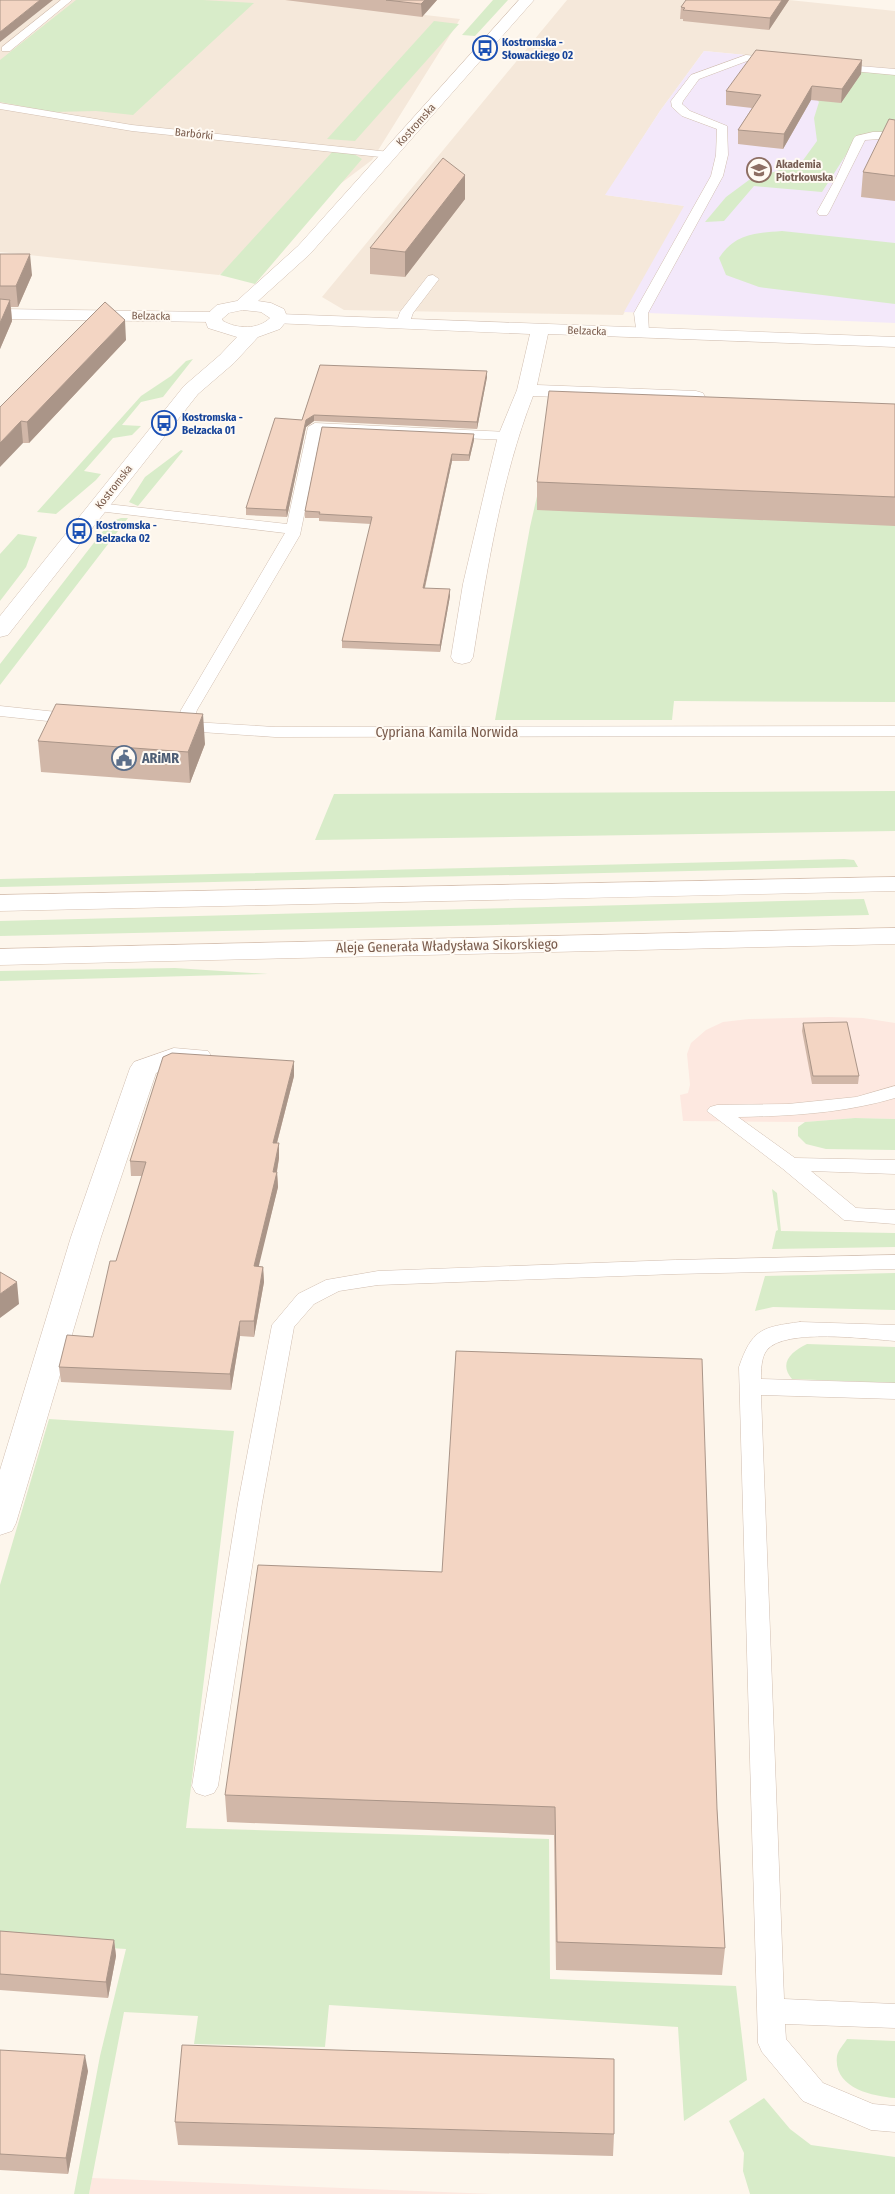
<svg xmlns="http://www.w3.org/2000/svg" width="895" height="2194" font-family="'Fira Sans Condensed',sans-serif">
	<rect width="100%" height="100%" fill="#fdf6ec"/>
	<path fill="#f5e8da" d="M 0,0 L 402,0 L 390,11 L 460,19 L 372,160 L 219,275 L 0,252 Z
		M 567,0 L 789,0 L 895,11 L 895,69 L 704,51 L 660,111 L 606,195 L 685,206 L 623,315 L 344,310 L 322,297 Z"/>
	<path fill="#fde8e0" d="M 829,1017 L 863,1018 L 895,1023 L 895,1119 L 855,1118 L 805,1122 L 683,1121 L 680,1095 L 688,1093 L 690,1085 L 687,1054 L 691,1043 L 706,1030 L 723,1022 L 749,1019 Z
		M 92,2178 L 493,2194 L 89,2194 Z"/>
	<path fill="#f3e8fa" d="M 704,51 L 895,69 L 895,323 L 624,312 L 684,206 L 605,195 L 660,111 Z"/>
	<path fill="#d8ecc9" d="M 76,0 L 203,0 L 254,3 L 133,115 L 96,111 L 53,112 L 0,102 L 0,60 Z
		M 493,0 L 508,0 L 475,36 L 462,35 Z
		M 434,21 L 459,24 L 355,141 L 327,139 Z
		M 794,67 L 895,70 L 895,134 L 872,132 L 851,147 L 822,192 L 754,186 L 724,221 L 705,222 L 726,197 L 749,180 L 801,163 L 817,141 L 814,118 L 819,102 L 797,76 Z
		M 333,151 L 354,154 L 362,159 L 255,284 L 220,275 Z
		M 782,231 L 895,243 L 895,304 L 759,287 L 726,275 L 719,258 C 735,234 754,233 782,231 Z
		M 193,359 L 163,397 L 141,402 L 122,425 L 141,426 L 132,435 L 113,438 L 84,471 L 101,474 L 96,480 L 56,514 L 37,512 L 141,396 L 171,376 L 186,361 Z
		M 181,450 L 183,451 L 138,506 L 129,502 L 145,477 Z
		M 547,452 L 895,468 L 895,702 L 674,701 L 672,720 L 495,720 L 530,527 Z
		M 121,518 L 128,518 L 0,685 L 0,664 L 110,522 Z
		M 18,534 L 37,537 L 26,567 L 0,601 L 0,554 Z
		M 895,791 L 895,831 L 315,840 L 334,794 Z
		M 844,859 L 854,860 L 858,867 L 0,887 L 0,879 Z
		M 864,899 L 869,915 L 496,925 L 0,936 L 0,921 Z
		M 175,968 L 268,974 L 0,981 L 0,971 Z
		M 855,1118 L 895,1119 L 895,1150 L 826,1149 L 806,1144 L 798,1136 L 798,1127 L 805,1122 Z
		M 772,1189 L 777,1193 L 781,1231 L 895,1233 L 895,1247 L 772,1249 L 776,1231 L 778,1230 Z
		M 895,1273 L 895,1310 L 773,1307 L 755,1311 L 765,1276 Z
		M 807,1344 L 895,1347 L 895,1383 L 792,1379 C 778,1363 792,1351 807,1344 Z
		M 49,1419 L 234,1431 L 186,1828 L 549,1839 L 550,1979 L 736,1986 L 747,2080 L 684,2121 L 678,2027 L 329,2005 L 325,2047 L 194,2044 L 198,2016 L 124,2012 L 89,2194 L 74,2194 L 100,2056 L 126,1949 L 0,1941 L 0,1585 Z
		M 847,2039 L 895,2041 L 895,2098 C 872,2096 833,2088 837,2056 C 838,2050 844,2044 847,2039 Z
		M 764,2098 L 790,2129 L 811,2145 L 895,2157 L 895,2194 L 750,2194 L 743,2171 L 744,2153 L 729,2121 Z"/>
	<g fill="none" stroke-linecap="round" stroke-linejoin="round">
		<defs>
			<path id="service" d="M 61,0 L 72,0 L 10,51 L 2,51 L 2,47 Z
				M 746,55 L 776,58 L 781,61 L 776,64 L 747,61 L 699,79 L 683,101 L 682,104 L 690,111 L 727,126 L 728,155 L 723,176 L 648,313 L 649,333 L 647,336 L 637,336 L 634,313 L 711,176 L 716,155 L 717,129 L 682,116 L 672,107 L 671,101 L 691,75 Z
				M 835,64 L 895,69 L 895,75 L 831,69 L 831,65 Z
				M 0,103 L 132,125 L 390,152 L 396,155 L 390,158 L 132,131 L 0,109 Z
				M 873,132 L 895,132 L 895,138 L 865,140 L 829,212 L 827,215 L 819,215 L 817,212 L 836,178 L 854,138 L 856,136 Z
				M 433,275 L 439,279 L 413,313 L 408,327 L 398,327 L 396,324 L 400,312 L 428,276 Z
				M 315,423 L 508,432 L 515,436 L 508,440 L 321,432 L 300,535 L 197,710 L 193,722 L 275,727 L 895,726 L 895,736 L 275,737 L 171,730 L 169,726 L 171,722 L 177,721 L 181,710 L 285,533 L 98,511 L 91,507 L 98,503 L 287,524 L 308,427 Z
				M 0,706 L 76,714 L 82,715 L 84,719 L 82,723 L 76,724 L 0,716 Z
				M 895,1086 L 895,1098 C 844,1113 792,1116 738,1117 L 795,1158 L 895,1160 L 895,1174 L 811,1171 L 856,1208 L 895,1210 L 895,1224 L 844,1220 L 783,1169 L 707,1111 L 710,1107 L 717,1105 L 788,1104 L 856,1097 Z
				M 895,1255 L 895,1269 L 675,1274 L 378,1285 L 339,1291 L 314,1304 L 294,1327 L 262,1503 L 218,1786 L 214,1793 L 205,1796 L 196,1793 L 192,1786 L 238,1503 L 272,1325 L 298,1294 L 326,1280 L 378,1271 L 675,1260 Z
				M 800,1322 L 895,1325 L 895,1341 C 868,1339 784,1328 767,1350 C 761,1357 761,1371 761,1379 L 895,1383 L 895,1399 L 761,1395 L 784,1999 L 895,2004 L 895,2028 L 785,2024 L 786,2039 L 823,2083 L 873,2104 L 895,2106 L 895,2132 L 871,2130 L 803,2101 L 762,2052 L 758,2043 L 739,1367 C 752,1329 762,1327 800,1322 Z"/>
			<path id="minor" d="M 0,309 L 213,312 L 219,313 L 222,317 L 219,321 L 213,322 L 0,319 Z
				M 279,314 L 895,337 L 895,347 L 548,334 L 537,385 L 696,391 L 703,393 L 705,397 L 703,401 L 696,403 L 533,396 C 501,479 487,569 473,657 L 470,662 L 462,664 L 454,662 L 451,657 L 463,584 L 489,473 L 498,436 L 517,390 L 530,334 L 273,323 L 270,319 L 273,315 Z
				M 174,1048 L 208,1051 L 212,1057 L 208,1063 L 198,1065 L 177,1064 L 156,1073 L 101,1237 L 16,1523 L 12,1531 L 0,1535 L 0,1470 L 71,1237 L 130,1068 L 134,1062 Z"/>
			<path id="tertiary" d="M 519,0 L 534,0 L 310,254 L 258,301 L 271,303 L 284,309 L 288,319 L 280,329 L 258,337 L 234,363 L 198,394 L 8,635 L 0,637 L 0,616 L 184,386 L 220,355 L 237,337 L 208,328 L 204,317 L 217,305 L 237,301 L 298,246 ZM 243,310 L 261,312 L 270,318 C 258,330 237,329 223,321 L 222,319 L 229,313 Z"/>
			<path id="secondary" d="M 895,877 L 895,891 L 0,911 L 0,895 Z
				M 895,928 L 895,944 L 0,965 L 0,949 Z"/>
		</defs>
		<use href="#service" stroke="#d1beb0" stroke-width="1"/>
		<use href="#minor" stroke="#d1beb0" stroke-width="1"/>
		<use href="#tertiary" stroke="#d1beb0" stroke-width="1"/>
		<use href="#secondary" stroke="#d6c0b0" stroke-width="1"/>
		<use href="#service" fill="#fff" fill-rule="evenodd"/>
		<use href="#minor" fill="#fff" fill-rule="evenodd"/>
		<use href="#tertiary" fill="#fff" fill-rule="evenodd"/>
		<use href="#secondary" fill="#fff" fill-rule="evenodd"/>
	</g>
	<path fill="#d1b7a8" d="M 285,0 L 437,0 L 422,17 Z
		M 789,0 L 769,30 L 683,21 L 683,19 L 680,19 L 681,7 Z
		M 862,60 L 861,74 L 841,103 L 811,100 L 783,149 L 738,144 L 738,130 L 752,108 L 726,105 L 726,91 Z
		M 895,120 L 895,201 L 861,197 L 863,172 Z
		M 465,175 L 465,199 L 405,277 L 370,274 L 370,248 Z
		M 0,254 L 32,275 L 18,307 L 11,307 L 12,321 L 0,349 Z
		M 126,340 L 29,443 L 23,443 L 0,407 Z
		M 320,365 L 487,377 L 477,429 L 314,421 L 306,427 L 287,517 L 246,515 L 246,508 L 302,420 Z
		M 895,404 L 895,526 L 537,510 L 537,482 Z
		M 474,434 L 474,440 L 469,461 L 452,461 L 425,588 L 450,596 L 440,652 L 342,648 L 342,641 L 371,524 L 319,521 L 319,518 L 305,518 L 305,511 Z
		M 38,741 L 205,744 L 190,783 L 41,772 Z
		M 803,1023 L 859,1076 L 858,1084 L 812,1084 L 802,1031 Z
		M 294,1076 L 277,1143 L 279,1158 L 277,1172 L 278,1187 L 258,1266 L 263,1267 L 264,1282 L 254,1337 L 240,1336 L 231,1390 L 61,1382 L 59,1367 L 93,1337 L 142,1176 L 131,1176 L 130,1161 Z
		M 225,1795 L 717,1809 L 725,1948 L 722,1975 L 556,1970 L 554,1835 L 227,1822 Z
		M 0,1931 L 114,1940 L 116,1956 L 108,1998 L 0,1990 Z
		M 0,2050 L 88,2071 L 68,2174 L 0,2170 Z
		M 175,2122 L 614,2134 L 613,2156 L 178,2145 Z"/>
	<path fill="#aa9588" d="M 40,0 L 53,0 L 0,42 L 0,32 Z
		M 425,0 L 437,0 L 422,17 L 421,4 Z
		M 782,0 L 789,0 L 769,30 L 770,18 Z
		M 862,60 L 861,74 L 841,103 L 842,89 Z
		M 812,86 L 811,100 L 783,149 L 784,134 Z
		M 465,175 L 465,199 L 405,277 L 405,252 Z
		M 30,254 L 32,275 L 18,307 L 16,286 Z
		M 10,300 L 12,321 L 0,349 L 0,323 Z
		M 125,320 L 126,340 L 29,443 L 27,422 Z
		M 487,371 L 487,377 L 477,429 L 477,422 Z
		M 314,415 L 314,421 L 306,427 L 287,517 L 286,510 L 306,420 Z
		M 21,421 L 23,443 L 0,467 L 0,443 Z
		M 474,434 L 474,440 L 469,461 L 469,455 Z
		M 452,454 L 452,461 L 423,595 L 423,588 Z
		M 450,589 L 450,596 L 440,652 L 440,645 Z
		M 203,714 L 205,744 L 190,783 L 188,752 Z
		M 294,1061 L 294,1076 L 273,1158 L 273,1143 Z
		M 279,1143 L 279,1158 L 274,1187 L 273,1172 Z
		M 277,1172 L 278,1187 L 255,1282 L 254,1266 Z
		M 263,1267 L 264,1282 L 254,1337 L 254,1321 Z
		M 17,1282 L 19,1304 L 0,1318 L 0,1294 Z
		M 240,1321 L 240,1336 L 231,1390 L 230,1374 Z
		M 114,1940 L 116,1956 L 108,1998 L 106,1982 Z
		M 85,2055 L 88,2071 L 68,2174 L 66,2158 Z"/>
	<path fill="#f3d5c3" stroke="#aa9588" d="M 0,0 L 40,0 L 0,32 Z
		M 386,0 L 425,0 L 421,4 Z
		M 686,0 L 782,0 L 770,18 L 683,10 L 685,8 L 681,7 Z
		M 756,50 L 862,60 L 842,89 L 812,86 L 784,134 L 738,130 L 761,95 L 726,91 Z
		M 889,119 L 895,120 L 895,176 L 863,172 Z
		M 443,158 L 465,175 L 405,252 L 370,248 Z
		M 0,254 L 30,254 L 16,286 L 0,286 Z
		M 0,299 L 10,300 L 0,323 Z
		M 105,302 L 125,320 L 27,422 L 21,421 L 0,443 L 0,407 Z
		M 320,365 L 487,371 L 477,422 L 314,415 L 306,420 L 286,510 L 246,508 L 275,418 L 302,420 Z
		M 549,391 L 895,404 L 895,497 L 537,482 Z
		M 322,427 L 474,434 L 469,455 L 452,454 L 423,588 L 450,589 L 440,645 L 342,641 L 372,517 L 319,514 L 320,512 L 305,511 Z
		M 56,704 L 203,714 L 188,752 L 38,741 Z
		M 847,1022 L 859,1076 L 813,1076 L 803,1023 Z
		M 172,1053 L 294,1061 L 273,1143 L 279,1143 L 273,1172 L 277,1172 L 254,1266 L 263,1267 L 254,1321 L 240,1321 L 230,1374 L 59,1367 L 67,1335 L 93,1337 L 110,1261 L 116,1261 L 146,1162 L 130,1161 L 163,1057 Z
		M 0,1272 L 17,1282 L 0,1294 Z
		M 456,1351 L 702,1359 L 717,1809 L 725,1948 L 557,1942 L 555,1807 L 225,1795 L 258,1565 L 442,1572 Z
		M 0,1931 L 114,1940 L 106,1982 L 0,1974 Z
		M 182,2045 L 614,2059 L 614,2134 L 175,2122 Z
		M 0,2050 L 85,2055 L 66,2158 L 0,2154 Z"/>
	<defs>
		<symbol id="bus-ring" viewBox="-11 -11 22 22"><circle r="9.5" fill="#fffaf3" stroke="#1a4fb4" stroke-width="1.5"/><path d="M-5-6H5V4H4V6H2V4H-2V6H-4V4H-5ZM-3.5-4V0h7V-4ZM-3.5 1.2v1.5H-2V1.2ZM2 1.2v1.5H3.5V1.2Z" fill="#1a4fb4"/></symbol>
		<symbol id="university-ring" viewBox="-11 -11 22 22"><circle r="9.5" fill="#fffaf3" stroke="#8d6e63" stroke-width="1.5"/><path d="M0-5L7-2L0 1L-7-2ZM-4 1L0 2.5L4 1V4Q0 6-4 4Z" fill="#8d6e63"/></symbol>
		<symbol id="civic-ring" viewBox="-11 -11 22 22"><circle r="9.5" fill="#fffaf3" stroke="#5c6f8a" stroke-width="1.5"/><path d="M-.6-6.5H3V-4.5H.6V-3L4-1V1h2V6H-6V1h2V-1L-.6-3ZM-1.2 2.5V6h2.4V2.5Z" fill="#5c6f8a"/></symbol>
	</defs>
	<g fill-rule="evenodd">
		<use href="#bus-ring" x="471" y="34" width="28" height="28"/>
		<use href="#university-ring" x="745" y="156" width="28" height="28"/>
		<use href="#bus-ring" x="150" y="409" width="28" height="28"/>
		<use href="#bus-ring" x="65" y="517" width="28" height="28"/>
		<use href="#civic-ring" x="110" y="744" width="28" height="28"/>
	</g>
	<g text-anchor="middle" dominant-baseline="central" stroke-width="4" stroke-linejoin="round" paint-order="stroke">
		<g font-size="11" font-weight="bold" fill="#164399" stroke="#fffaf3" text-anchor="start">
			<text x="502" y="42">Kostromska -<tspan x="502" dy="13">Słowackiego 02</tspan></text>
			<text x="182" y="417">Kostromska -<tspan x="182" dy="13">Belzacka 01</tspan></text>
			<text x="96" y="525">Kostromska -<tspan x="96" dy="13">Belzacka 02</tspan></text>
		</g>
		<g font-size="11" fill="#7a5c4d" stroke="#fffaf3">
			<text transform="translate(416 125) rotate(-48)">Kostromska</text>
			<text transform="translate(194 134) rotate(6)">Barbórki</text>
			<text transform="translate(151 316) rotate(1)">Belzacka</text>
			<text transform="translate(587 331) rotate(2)">Belzacka</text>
			<text transform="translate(114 487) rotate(-52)">Kostromska</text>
		</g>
		<g font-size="11" font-weight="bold" fill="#785e54" stroke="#fffaf3" text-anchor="start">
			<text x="776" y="164">Akademia<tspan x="776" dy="13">Piotrkowska</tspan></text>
		</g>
		<g font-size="14" fill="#7a5c4d" stroke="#fffaf3">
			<text x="447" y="732">Cypriana Kamila Norwida</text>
			<text transform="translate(447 946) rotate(-1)">Aleje Generała Władysława Sikorskiego</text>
		</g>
		<g font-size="14" font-weight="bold" fill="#4e5e75" stroke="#fffaf3" text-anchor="start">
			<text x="142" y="758">ARiMR</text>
		</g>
	</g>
</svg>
